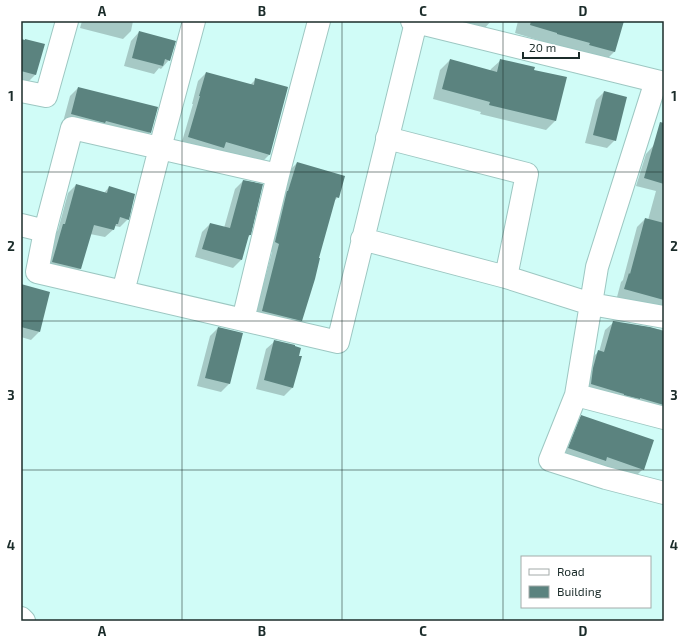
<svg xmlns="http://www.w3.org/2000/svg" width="685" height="642" font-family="'Exo 2',sans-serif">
	<rect width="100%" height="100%" fill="#d0fcf7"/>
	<path fill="#0003" d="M 82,21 L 133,21 L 131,31 L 123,39 L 80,28 Z
		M 444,21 L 491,21 L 483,30 Z
		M 518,21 L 623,21 L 614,52 L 604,62 L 548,43 L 515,33 Z
		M 139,32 L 169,60 L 161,69 L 159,68 L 154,74 L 124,66 L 131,41 Z
		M 21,40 L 43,45 L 35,75 L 27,83 L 21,81 Z
		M 450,60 L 490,71 L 491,69 L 501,60 L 533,70 L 556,120 L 546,130 L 480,114 L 481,112 L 433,99 L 440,70 Z
		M 206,73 L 250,85 L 256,79 L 287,88 L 269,155 L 261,163 L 181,145 L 193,104 L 192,104 L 198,81 Z
		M 78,88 L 150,133 L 142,141 L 63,122 L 70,96 Z
		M 604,92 L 615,140 L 607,148 L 585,143 L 596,100 Z
		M 654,145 L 664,148 L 664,316 L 657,308 L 617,297 L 621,282 L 623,280 L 637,227 L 645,219 L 648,220 L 656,191 L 636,186 L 646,154 Z
		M 297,163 L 338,197 L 333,202 L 301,320 L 293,328 L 254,319 L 272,252 L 267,251 L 289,171 Z
		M 243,181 L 250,235 L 247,238 L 241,260 L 233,268 L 195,257 L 202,232 L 210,224 L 224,228 L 235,189 Z
		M 76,185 L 104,193 L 109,187 L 128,219 L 120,227 L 115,226 L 114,229 L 105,237 L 90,234 L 80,269 L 72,277 L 45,270 L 55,233 L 58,230 L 68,193 Z
		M 21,285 L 39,332 L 31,340 L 21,337 Z
		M 614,322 L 664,330 L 664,415 L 583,392 L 590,360 L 598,352 L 599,352 L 605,330 Z
		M 218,328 L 229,384 L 221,392 L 197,386 L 210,336 Z
		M 275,341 L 298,356 L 301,357 L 292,388 L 284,396 L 256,389 L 266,349 Z
		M 582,416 L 643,469 L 635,477 L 561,456 L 574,424 Z"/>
	<path fill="#5b837f" d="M 531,21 L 624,21 L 615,52 L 589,45 L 590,43 L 557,34 L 557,33 L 530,25 Z
		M 139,31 L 176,41 L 170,61 L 165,59 L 163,66 L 132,58 Z
		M 21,39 L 25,40 L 25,39 L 45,44 L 36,75 L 21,71 Z
		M 450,59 L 497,72 L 500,59 L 535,67 L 534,70 L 567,77 L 556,121 L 489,105 L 490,102 L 442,89 Z
		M 206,72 L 254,85 L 255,78 L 288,87 L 270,155 L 226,142 L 224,148 L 188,137 L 200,96 L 199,96 Z
		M 78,87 L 158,107 L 151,133 L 106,121 L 105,123 L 71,114 Z
		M 604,91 L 627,97 L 616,141 L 593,135 Z
		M 660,122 L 664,123 L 664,184 L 644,178 Z
		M 297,162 L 345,176 L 339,198 L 336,197 L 319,258 L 320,258 L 315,279 L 302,321 L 262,311 L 279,244 L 275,242 L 287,191 L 288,191 Z
		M 243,180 L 263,184 L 251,235 L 249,235 L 242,260 L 202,249 L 210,223 L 230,228 Z
		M 76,184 L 107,193 L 109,186 L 135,194 L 129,220 L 120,217 L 118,224 L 116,224 L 114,230 L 94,225 L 81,269 L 52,262 L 63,224 L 65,224 Z
		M 645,218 L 664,223 L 664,300 L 624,289 L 629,273 L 630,274 Z
		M 21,284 L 50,292 L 40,332 L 21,327 Z
		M 613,321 L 650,327 L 664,331 L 664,405 L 640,398 L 640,399 L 624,395 L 624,394 L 591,384 L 593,368 L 598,350 L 604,352 Z
		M 218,327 L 243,333 L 230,384 L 205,378 Z
		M 274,340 L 295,345 L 295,346 L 301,348 L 299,356 L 302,356 L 293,388 L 264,380 Z
		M 581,415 L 654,440 L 644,470 L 607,457 L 606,461 L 568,448 Z"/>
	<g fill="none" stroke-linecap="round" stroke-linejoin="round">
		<defs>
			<path id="minor" d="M 412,21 L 664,83
				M 656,81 L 597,267 L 576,395 L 664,418
				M 21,91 L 46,96 L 67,21
				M 387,138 L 527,174 L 506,277
				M 21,225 L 45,231 L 37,272 L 338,342 L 416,22
				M 45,231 L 72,128 L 278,175
				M 362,239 L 506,277 L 591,304 L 664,317
				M 123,292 L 160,148 L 194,21
				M 243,320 L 278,175 L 319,21
				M 576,395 L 550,460 L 606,478 L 664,493
				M 21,618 L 24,621"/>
		</defs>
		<use href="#minor" stroke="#9dc7c2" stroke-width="24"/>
		<use href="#minor" stroke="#fff" stroke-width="22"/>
	</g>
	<path fill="none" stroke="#1b2c2a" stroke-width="1" stroke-opacity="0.55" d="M 182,21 L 182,621M 342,21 L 342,621M 503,21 L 503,621M 21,172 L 664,172M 21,321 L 664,321M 21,470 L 664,470"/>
	<rect width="685" height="642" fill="none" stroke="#ffffff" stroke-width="44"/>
	<rect x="521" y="556" width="130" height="52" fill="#ffffff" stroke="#a4abaa"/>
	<rect x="529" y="569" width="20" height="6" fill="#ffffff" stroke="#a4abaa"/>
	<text x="557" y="576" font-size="12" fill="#1b2c2a">Road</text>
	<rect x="529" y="586" width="20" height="12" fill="#5b837f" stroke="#a4abaa"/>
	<text x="557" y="596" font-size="12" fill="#1b2c2a">Building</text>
	<path d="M523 52v6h56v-6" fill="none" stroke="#1b2c2a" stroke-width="2"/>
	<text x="529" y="52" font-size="12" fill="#1b2c2a" stroke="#ffffff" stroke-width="3" paint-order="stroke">20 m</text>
	<rect x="22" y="22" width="641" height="598" fill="none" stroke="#1b2c2a" stroke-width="1.5"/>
	<g font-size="13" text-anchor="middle" font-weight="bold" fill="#1b2c2a">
		<text x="102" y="16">A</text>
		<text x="262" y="16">B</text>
		<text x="423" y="16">C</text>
		<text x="583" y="16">D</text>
		<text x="11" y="101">1</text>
		<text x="674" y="101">1</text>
		<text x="11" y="251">2</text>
		<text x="674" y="251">2</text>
		<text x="11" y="400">3</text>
		<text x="674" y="400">3</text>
		<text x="11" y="550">4</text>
		<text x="674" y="550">4</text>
		<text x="102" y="636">A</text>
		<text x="262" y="636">B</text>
		<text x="423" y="636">C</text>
		<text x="583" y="636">D</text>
	</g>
</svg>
